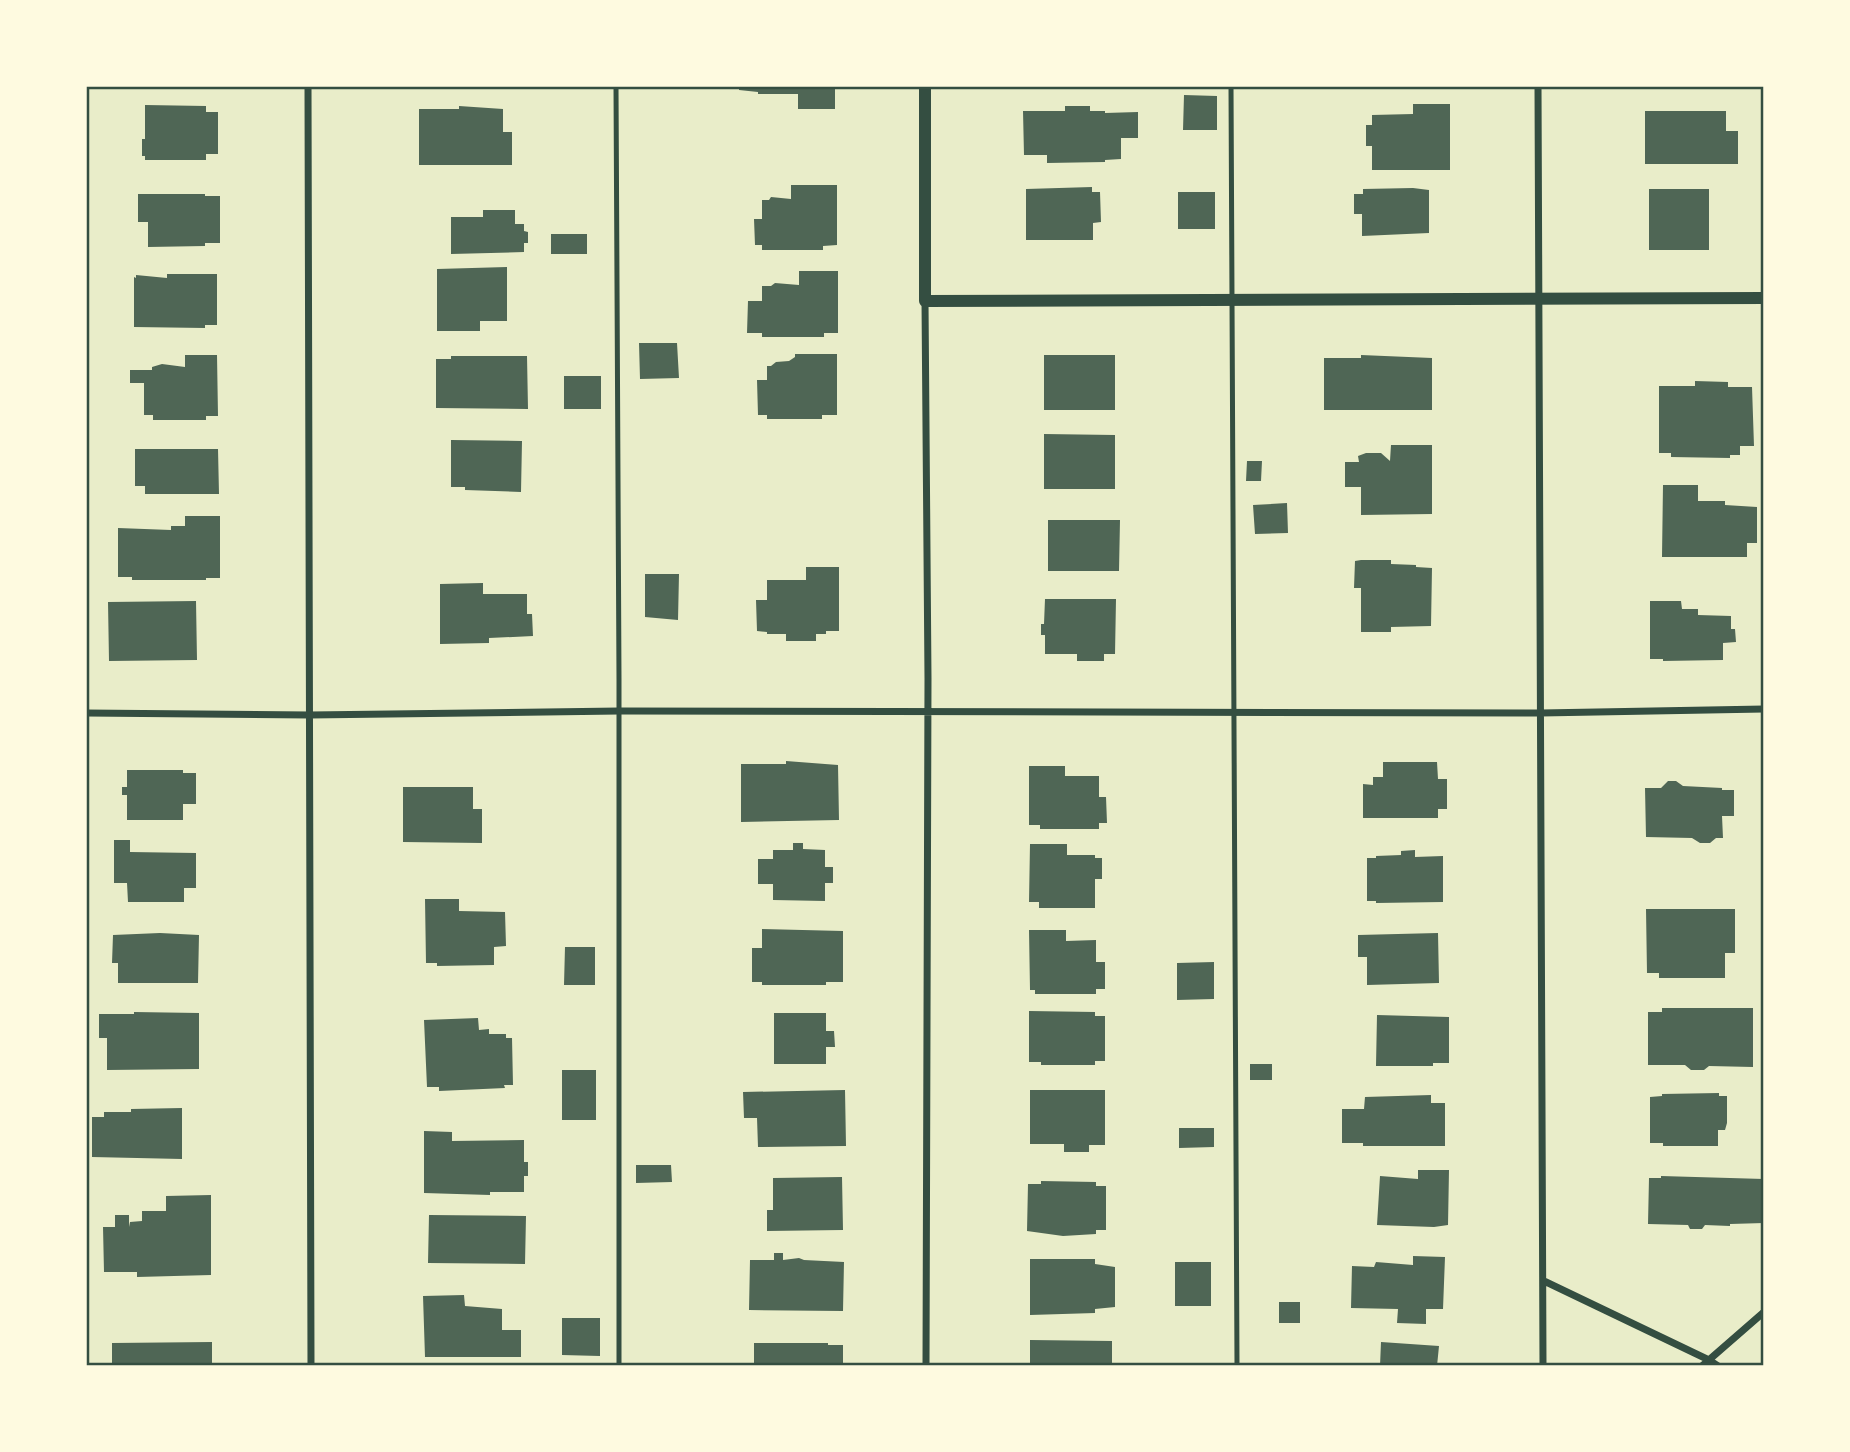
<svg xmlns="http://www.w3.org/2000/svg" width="1850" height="1452" font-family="Helvetica,sans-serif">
	<rect width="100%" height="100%" fill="#e9edc9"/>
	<path fill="#4f6655" d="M 739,86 L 835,86 L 835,109 L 798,109 L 798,94 L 758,94 L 758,92 L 739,90 Z
		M 1184,95 L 1217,96 L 1217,130 L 1183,130 Z
		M 1413,104 L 1450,104 L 1450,170 L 1372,170 L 1372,146 L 1366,146 L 1366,125 L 1372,125 L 1372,115 L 1413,114 Z
		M 145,105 L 206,106 L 206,112 L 218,112 L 218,154 L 206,154 L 206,160 L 145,160 L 145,156 L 142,156 L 142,139 L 145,139 Z
		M 459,106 L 503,109 L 503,132 L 512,132 L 512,165 L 419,165 L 419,109 L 459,109 Z
		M 1065,106 L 1090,106 L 1090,111 L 1105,111 L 1105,113 L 1138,112 L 1138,138 L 1121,138 L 1121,159 L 1105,160 L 1105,162 L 1047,163 L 1047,155 L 1024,155 L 1023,111 L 1065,111 Z
		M 1645,111 L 1726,111 L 1726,131 L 1738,131 L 1738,164 L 1645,164 Z
		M 791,185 L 837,185 L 837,245 L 823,246 L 823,250 L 762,250 L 762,245 L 755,245 L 754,219 L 762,219 L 762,200 L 769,200 L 771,197 L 791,199 Z
		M 1092,187 L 1092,192 L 1100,192 L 1101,222 L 1093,223 L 1093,240 L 1026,240 L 1026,189 Z
		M 1413,188 L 1429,190 L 1429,233 L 1362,236 L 1362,214 L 1354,214 L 1354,194 L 1363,194 L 1363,189 Z
		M 1649,189 L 1709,189 L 1709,250 L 1649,250 Z
		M 1178,192 L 1215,192 L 1215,229 L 1178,229 Z
		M 138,194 L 205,194 L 205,196 L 220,196 L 220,243 L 205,243 L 205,246 L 148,247 L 148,222 L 138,222 Z
		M 483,210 L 515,210 L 515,224 L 524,224 L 524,231 L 528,232 L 528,243 L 524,243 L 524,252 L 451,254 L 451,217 L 483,217 Z
		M 551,234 L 587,234 L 587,254 L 551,254 Z
		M 507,267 L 507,321 L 480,321 L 480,331 L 437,331 L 437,269 Z
		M 799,271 L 838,271 L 838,333 L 824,333 L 824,337 L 762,337 L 762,333 L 747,333 L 748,301 L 762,301 L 762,286 L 771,286 L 775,283 L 799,285 Z
		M 167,274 L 217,274 L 217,325 L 205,325 L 205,328 L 134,327 L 134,277 L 136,278 L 136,275 L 167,278 Z
		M 639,343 L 677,343 L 679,378 L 640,379 Z
		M 795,354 L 837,354 L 837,415 L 822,415 L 822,419 L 767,419 L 767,415 L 758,415 L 757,380 L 767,380 L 767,366 L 771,366 L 776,362 L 789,361 L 795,357 Z
		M 185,355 L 217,355 L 218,416 L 206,416 L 206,420 L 153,420 L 153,415 L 144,415 L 144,383 L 130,383 L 130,370 L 152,370 L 152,367 L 162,364 L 185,367 Z
		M 1044,355 L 1115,355 L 1115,410 L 1044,410 Z
		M 1361,355 L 1432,358 L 1432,410 L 1324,410 L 1324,358 L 1361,358 Z
		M 451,356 L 527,356 L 528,409 L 436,408 L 436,359 L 451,359 Z
		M 564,376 L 601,376 L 601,409 L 564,409 Z
		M 1695,381 L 1728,382 L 1728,387 L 1752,387 L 1754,446 L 1740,446 L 1740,455 L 1730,455 L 1730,458 L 1671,457 L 1671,453 L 1659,453 L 1659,386 L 1695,386 Z
		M 1044,434 L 1115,435 L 1115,489 L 1044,489 Z
		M 451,440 L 522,441 L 521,492 L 465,490 L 465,487 L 451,487 Z
		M 1391,445 L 1432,445 L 1432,514 L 1361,515 L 1361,487 L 1345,487 L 1345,462 L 1359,462 L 1358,456 L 1366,453 L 1381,453 L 1390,461 Z
		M 135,449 L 218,449 L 219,494 L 145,494 L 145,486 L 135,486 Z
		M 1247,461 L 1262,461 L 1261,481 L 1246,481 Z
		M 1663,485 L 1698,485 L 1698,501 L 1725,501 L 1725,505 L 1757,507 L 1757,543 L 1747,543 L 1747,557 L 1662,557 Z
		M 1287,503 L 1288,533 L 1255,534 L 1253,505 Z
		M 185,516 L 220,516 L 220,578 L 206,578 L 206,580 L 132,580 L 132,577 L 118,577 L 118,528 L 171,530 L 171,526 L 185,526 Z
		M 1048,520 L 1120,520 L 1119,571 L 1048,571 Z
		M 1361,560 L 1391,560 L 1391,564 L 1416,565 L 1416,567 L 1432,568 L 1431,626 L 1391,627 L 1391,632 L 1361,632 L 1361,588 L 1354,588 L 1355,561 Z
		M 806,567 L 839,567 L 839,631 L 826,631 L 826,634 L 816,634 L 816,641 L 786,641 L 786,634 L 767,634 L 767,632 L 757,631 L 756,600 L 767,600 L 767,580 L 806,580 Z
		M 645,574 L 679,574 L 678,620 L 645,617 Z
		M 483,583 L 483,594 L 527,594 L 527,614 L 532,614 L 533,636 L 489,638 L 489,643 L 440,644 L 440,584 Z
		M 1045,599 L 1116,599 L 1115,654 L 1104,654 L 1104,661 L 1077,661 L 1077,654 L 1045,654 L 1045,635 L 1041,635 L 1041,624 L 1044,624 Z
		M 196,601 L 197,660 L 109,661 L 108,602 Z
		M 1650,601 L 1681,601 L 1682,609 L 1698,609 L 1698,615 L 1731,616 L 1731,629 L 1735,629 L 1736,642 L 1723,643 L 1723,660 L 1663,661 L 1663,659 L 1650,659 Z
		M 786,761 L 838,765 L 839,820 L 741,822 L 741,764 L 786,764 Z
		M 1383,762 L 1437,762 L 1438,779 L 1447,779 L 1447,809 L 1438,809 L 1438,818 L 1363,818 L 1363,784 L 1373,785 L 1373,777 L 1383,777 Z
		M 1029,766 L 1065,766 L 1065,776 L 1099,776 L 1099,797 L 1106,797 L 1107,823 L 1099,823 L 1099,829 L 1040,829 L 1040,825 L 1029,825 Z
		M 127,770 L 183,770 L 183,773 L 196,773 L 196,804 L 183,804 L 183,820 L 127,820 L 127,795 L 122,795 L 122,787 L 127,787 Z
		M 1668,781 L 1676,781 L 1683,786 L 1722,788 L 1722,790 L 1734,790 L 1734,816 L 1722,816 L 1723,838 L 1716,838 L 1710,843 L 1700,843 L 1692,838 L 1646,837 L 1645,788 L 1661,788 Z
		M 403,787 L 473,787 L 473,809 L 482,809 L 482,843 L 403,842 Z
		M 114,840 L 130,840 L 130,852 L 196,853 L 196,888 L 184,888 L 184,902 L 128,902 L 127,883 L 114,883 Z
		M 793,843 L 803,843 L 803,849 L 825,850 L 825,867 L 833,867 L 833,883 L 825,883 L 825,901 L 773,900 L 773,884 L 758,884 L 758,859 L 773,859 L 773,850 L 793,850 Z
		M 1030,844 L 1067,844 L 1067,855 L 1095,855 L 1095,858 L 1102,858 L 1102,879 L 1095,879 L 1095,908 L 1039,908 L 1039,902 L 1029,902 Z
		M 1415,850 L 1415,857 L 1443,856 L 1443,902 L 1376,903 L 1376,901 L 1367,901 L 1367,858 L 1376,858 L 1376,856 L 1401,855 L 1401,851 Z
		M 425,899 L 459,899 L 459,911 L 505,912 L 506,946 L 494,947 L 494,965 L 437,966 L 437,963 L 426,963 Z
		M 1646,909 L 1735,909 L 1735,953 L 1725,953 L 1725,978 L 1659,978 L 1659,973 L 1647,973 Z
		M 762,929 L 843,931 L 843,982 L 826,982 L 826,985 L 762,985 L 762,982 L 752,982 L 752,948 L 762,948 Z
		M 1029,930 L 1066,930 L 1066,941 L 1096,940 L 1096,962 L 1105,962 L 1105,989 L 1096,989 L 1096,994 L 1035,994 L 1035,990 L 1030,990 Z
		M 160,933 L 199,935 L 198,983 L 118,983 L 118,963 L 112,963 L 113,935 Z
		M 1438,933 L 1439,983 L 1367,985 L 1367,957 L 1358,957 L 1358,935 Z
		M 565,947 L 595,947 L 595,985 L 564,985 Z
		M 1214,962 L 1214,999 L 1177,1000 L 1177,963 Z
		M 1662,1008 L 1753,1008 L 1753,1067 L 1709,1066 L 1704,1070 L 1691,1070 L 1685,1065 L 1648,1065 L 1648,1012 L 1662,1012 Z
		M 1029,1011 L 1095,1012 L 1095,1016 L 1105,1016 L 1105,1061 L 1095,1061 L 1095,1065 L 1041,1065 L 1041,1062 L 1029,1062 Z
		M 134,1012 L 199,1013 L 199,1069 L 107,1070 L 107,1038 L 99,1038 L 99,1014 L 134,1014 Z
		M 774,1013 L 826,1013 L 826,1031 L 834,1031 L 835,1047 L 826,1047 L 826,1064 L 774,1064 Z
		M 1377,1015 L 1449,1017 L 1449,1063 L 1433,1063 L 1433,1066 L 1376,1066 Z
		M 478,1018 L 479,1030 L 489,1029 L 489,1034 L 506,1034 L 506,1038 L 512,1038 L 513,1085 L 504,1085 L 505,1088 L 439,1091 L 439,1087 L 427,1087 L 424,1020 Z
		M 1250,1064 L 1272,1064 L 1272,1080 L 1250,1080 Z
		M 562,1070 L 596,1070 L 596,1120 L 562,1120 Z
		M 845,1090 L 846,1146 L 758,1147 L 757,1118 L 744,1118 L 743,1092 Z
		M 1030,1090 L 1105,1090 L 1105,1145 L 1089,1145 L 1089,1152 L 1064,1152 L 1064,1144 L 1030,1144 Z
		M 1719,1093 L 1719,1096 L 1727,1096 L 1727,1123 L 1725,1130 L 1718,1130 L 1718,1146 L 1663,1146 L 1663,1143 L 1650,1143 L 1650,1097 L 1662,1096 L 1662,1094 Z
		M 1431,1095 L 1431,1103 L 1445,1103 L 1445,1146 L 1363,1146 L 1363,1143 L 1342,1143 L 1342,1109 L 1364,1109 L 1365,1097 Z
		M 182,1108 L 182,1159 L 92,1157 L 92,1117 L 104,1117 L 104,1112 L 131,1112 L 131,1109 Z
		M 1179,1128 L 1214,1128 L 1214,1147 L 1179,1148 Z
		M 424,1131 L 452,1132 L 452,1141 L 524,1140 L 524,1162 L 528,1162 L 528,1176 L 524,1176 L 524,1192 L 490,1192 L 490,1195 L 424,1193 Z
		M 636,1165 L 671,1165 L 672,1182 L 636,1183 Z
		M 1418,1170 L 1449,1170 L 1448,1225 L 1434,1227 L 1377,1225 L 1380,1176 L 1418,1179 Z
		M 1661,1176 L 1764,1179 L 1764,1223 L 1730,1224 L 1730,1226 L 1705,1225 L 1702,1229 L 1690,1229 L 1688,1225 L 1648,1224 L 1649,1178 L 1661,1178 Z
		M 842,1177 L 843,1230 L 767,1231 L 767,1210 L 773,1210 L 773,1178 Z
		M 1041,1181 L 1096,1182 L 1096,1186 L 1106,1186 L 1106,1230 L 1096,1230 L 1096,1234 L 1063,1236 L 1027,1231 L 1028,1184 L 1041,1184 Z
		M 211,1195 L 211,1275 L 137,1277 L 137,1272 L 104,1272 L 103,1227 L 115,1227 L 115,1215 L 129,1215 L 129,1227 L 130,1222 L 142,1221 L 142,1211 L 166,1211 L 166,1196 Z
		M 429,1215 L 526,1216 L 525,1264 L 428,1263 Z
		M 774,1253 L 783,1253 L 783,1260 L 799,1258 L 804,1260 L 844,1262 L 843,1311 L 749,1310 L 750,1260 L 774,1260 Z
		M 1413,1256 L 1445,1257 L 1443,1309 L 1426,1309 L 1426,1324 L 1397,1323 L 1398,1309 L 1351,1308 L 1352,1266 L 1374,1267 L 1376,1262 L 1413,1265 Z
		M 1030,1259 L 1095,1259 L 1095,1264 L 1115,1267 L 1115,1307 L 1095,1309 L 1095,1313 L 1030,1315 Z
		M 1175,1262 L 1211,1262 L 1211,1306 L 1175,1306 Z
		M 464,1295 L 465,1306 L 502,1309 L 502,1330 L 521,1330 L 521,1357 L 425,1357 L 423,1296 Z
		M 1279,1302 L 1300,1302 L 1300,1323 L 1279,1323 Z
		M 562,1318 L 600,1318 L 600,1356 L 562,1355 Z
		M 1030,1340 L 1112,1341 L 1112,1366 L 1030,1366 Z
		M 212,1342 L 212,1366 L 112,1366 L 112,1343 Z
		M 1381,1342 L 1439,1346 L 1437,1366 L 1380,1366 Z
		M 754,1343 L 828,1343 L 828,1345 L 843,1345 L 843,1366 L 754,1366 Z"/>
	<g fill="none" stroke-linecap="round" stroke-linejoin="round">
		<path stroke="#344e41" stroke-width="5" d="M 616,86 L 619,679 L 619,1366
			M 1231,86 L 1237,1366"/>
		<path stroke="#344e41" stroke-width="7" d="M 308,86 L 311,1366
			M 1538,86 L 1543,1366
			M 925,301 L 928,678 L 926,1366
			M 86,713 L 310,715 L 619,711 L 1541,713 L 1764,709
			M 1544,1281 L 1709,1360 L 1718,1366
			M 1702,1366 L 1764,1312"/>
		<path stroke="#344e41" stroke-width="12" d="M 925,86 L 925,301 L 1764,298"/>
	</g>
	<rect width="1850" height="1452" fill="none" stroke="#fefae0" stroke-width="175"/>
	<rect x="88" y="88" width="1674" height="1276" fill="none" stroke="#344e41" stroke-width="2.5"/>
</svg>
